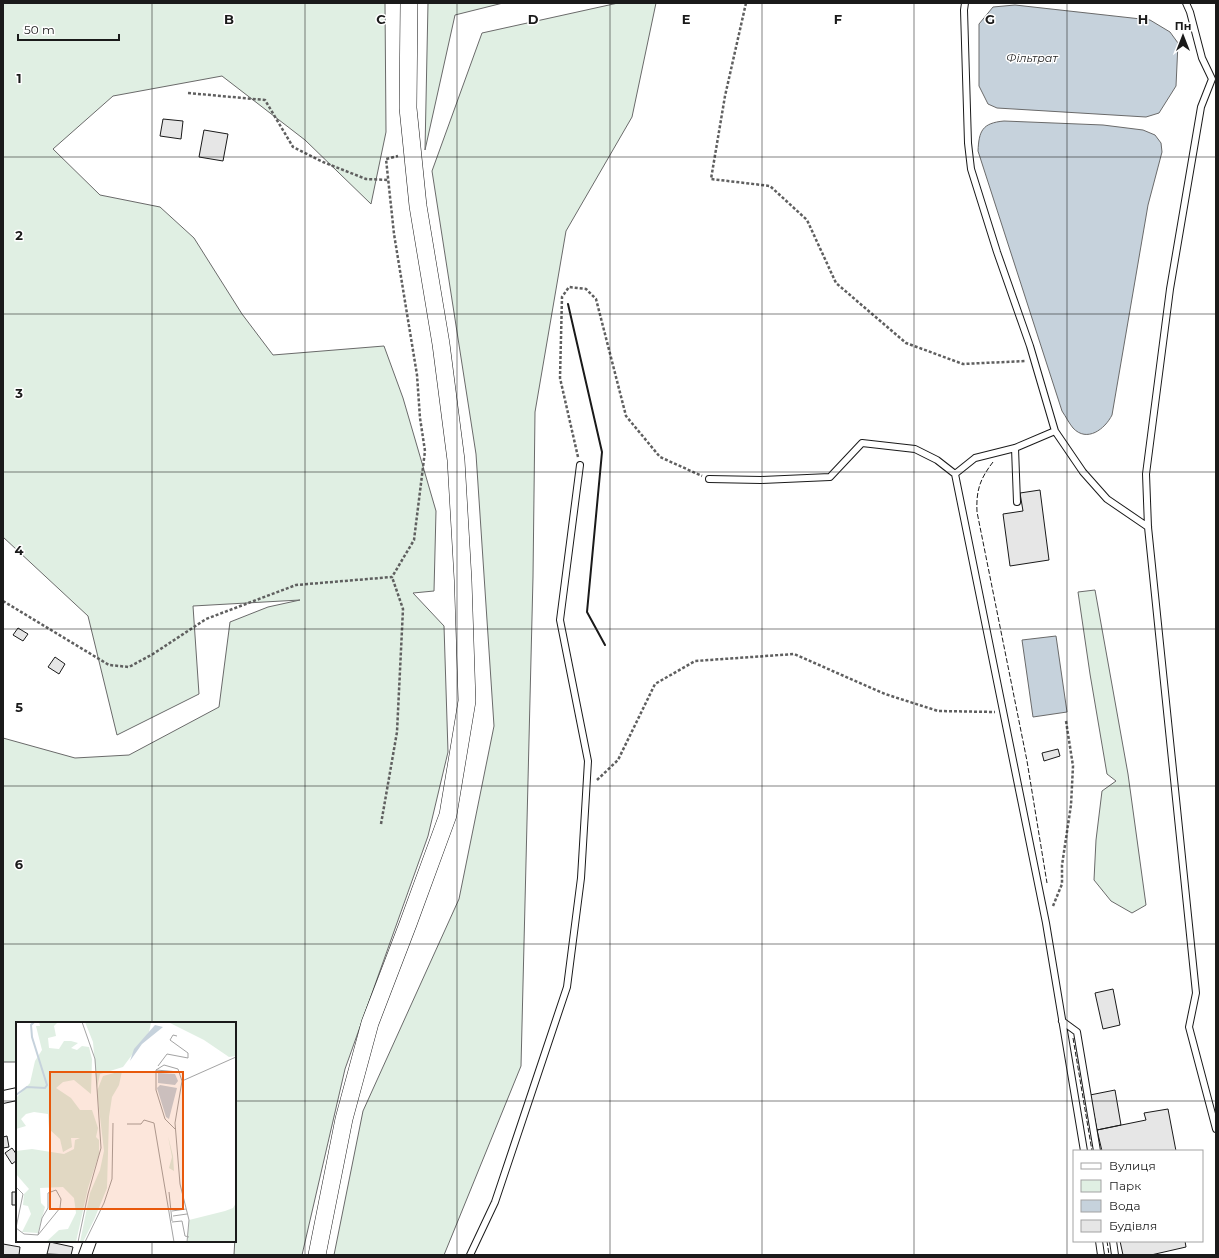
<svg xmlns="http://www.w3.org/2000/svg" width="1219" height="1258" font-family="Montserrat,sans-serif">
	<rect width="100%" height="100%" fill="#fff"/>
	<path fill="#e0efe3" stroke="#6a6a6a" d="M 3,3 L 385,3 L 386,132 L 371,204 L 305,140 L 222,76 L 113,96 L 53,149 L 100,195 L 160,207 L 194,238 L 242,314 L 273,355 L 384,346 L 403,398 L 436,511 L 434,591 L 413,593 L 444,626 L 448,752 L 428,836 L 345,1069 L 302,1255 L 234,1255 L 236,1218 L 235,1023 L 17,1023 L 17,1062 L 3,1062 L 3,738 L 75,758 L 129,755 L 219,707 L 230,622 L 268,607 L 300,600 L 193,606 L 199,694 L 117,735 L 88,616 L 3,537 Z
		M 428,3 L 503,3 L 455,15 L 425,150 Z
		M 618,3 L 656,3 L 632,117 L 566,231 L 535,412 L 533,577 L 521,1066 L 444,1255 L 334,1255 L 363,1111 L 459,899 L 494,726 L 476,454 L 432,171 L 482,33 Z
		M 1095,590 L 1128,774 L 1146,905 L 1132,913 L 1111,901 L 1094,880 L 1096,840 L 1102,791 L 1116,781 L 1107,774 L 1090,674 L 1078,592 Z"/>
	<path fill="#c6d2dc" stroke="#6a6a6a" d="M 1015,5 L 1150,20 L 1170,32 L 1178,43 L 1176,86 L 1159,113 L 1146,117 L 997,108 L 988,104 L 979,86 L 979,24 L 993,7 Z
		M 1004,121 L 1103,125 L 1143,130 L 1155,135 L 1161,143 L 1162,152 L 1148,205 L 1112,415 C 1105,429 1087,443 1073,428 C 1069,423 1066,417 1062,411 L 978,151 C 979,131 982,123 1004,121 Z
		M 1056,636 L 1067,712 L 1033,717 L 1022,640 Z"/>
	<path fill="#e6e6e6" stroke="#1a1a1a" d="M 163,119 L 183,121 L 181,139 L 160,136 Z
		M 204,130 L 228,134 L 223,161 L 199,157 Z
		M 1040,490 L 1049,560 L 1010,566 L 1003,514 L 1023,511 L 1020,493 Z
		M 18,628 L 28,634 L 23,641 L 13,635 Z
		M 55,657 L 65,664 L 59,674 L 48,667 Z
		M 1058,749 L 1060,756 L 1044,761 L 1042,753 Z
		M 1113,989 L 1120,1025 L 1103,1029 L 1095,993 Z
		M 1115,1090 L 1121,1125 L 1097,1130 L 1090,1095 Z
		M 1168,1109 L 1176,1151 L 1102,1151 L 1097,1130 L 1146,1120 L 1144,1113 Z
		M 7,1136 L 9,1147 L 3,1148 L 3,1137 Z
		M 12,1148 L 17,1155 L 17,1160 L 12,1164 L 5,1153 Z
		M 12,1192 L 17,1192 L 17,1205 L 12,1205 Z
		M 1120,1241 L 1185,1241 L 1186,1247 L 1151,1255 L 1123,1255 Z
		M 50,1242 L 73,1247 L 71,1255 L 47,1254 Z
		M 3,1244 L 20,1247 L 19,1255 L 3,1255 Z"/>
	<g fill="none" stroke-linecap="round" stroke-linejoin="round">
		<defs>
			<path id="lane" d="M 965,3 L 964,10 L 968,143 L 971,169 L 997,252 L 1030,346 L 1055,431 L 1083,472 L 1107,499 L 1148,527
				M 1186,3 L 1190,12 L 1202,58 L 1212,79 L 1201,107 L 1170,289 L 1146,474 L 1148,527 L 1196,993 L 1189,1027 L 1216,1129
				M 1015,448 L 1017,502
				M 955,474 L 975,458 L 1015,448 L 1055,431
				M 709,479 L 761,480 L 830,477 L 862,443 L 915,449 L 937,460 L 955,474 L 1046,923 L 1084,1151
				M 1062,1021 L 1077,1032 L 1097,1151
				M 1099,1241 L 1101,1255
				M 1113,1241 L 1115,1255
				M 470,1255 L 495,1202 L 567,987 L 581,878 L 588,761 L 560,620 L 580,465"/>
			<path id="street" d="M 3,1097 L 17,1094
				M 85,1255 L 90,1241"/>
			<path id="secondary" d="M 317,1255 L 344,1119 L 370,1023 L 408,924 L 448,815 L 467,701 L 463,580 L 456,460 L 441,344 L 418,206 L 408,108 L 409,3"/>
		</defs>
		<use href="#lane" stroke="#1a1a1a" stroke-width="8"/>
		<use href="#street" stroke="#1a1a1a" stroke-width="14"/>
		<use href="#secondary" stroke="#1a1a1a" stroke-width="18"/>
		<path stroke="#5f5f5f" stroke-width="2.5" stroke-dasharray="3 2" stroke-linecap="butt" d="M 746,3 L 725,96 L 711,179 L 770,186 L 807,220 L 836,283 L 906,343 L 963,364 L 1025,361
			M 188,93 L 265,100 L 293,147 L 323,162 L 366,179 L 389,180
			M 578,457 L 560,378 L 562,297 L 569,287 L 586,289 L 596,299 L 626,416 L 660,457 L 702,476
			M 3,601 L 109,665 L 129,667 L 153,654 L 206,619 L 296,585 L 392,577 L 414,540 L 425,451 L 420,418 L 417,375 L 394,234 L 386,159 L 398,156
			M 597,780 L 618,760 L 655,684 L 695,661 L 794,654 L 885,694 L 938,711 L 995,712
			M 381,824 L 397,732 L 403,609 L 392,577
			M 1053,906 L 1062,884 L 1062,865 L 1071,805 L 1073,766 L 1066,721"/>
		<use href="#lane" stroke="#fff" stroke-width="6"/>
		<use href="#street" stroke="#fff" stroke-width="12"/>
		<use href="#secondary" stroke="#fff" stroke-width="17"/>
		<path stroke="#1a1a1a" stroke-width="1" stroke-dasharray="5 2" stroke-linecap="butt" d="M 993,462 C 980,479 976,490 977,512 L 1027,761 L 1047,883
			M 1073,1038 L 1092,1151
			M 1107,1241 L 1109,1255"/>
		<path stroke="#1a1a1a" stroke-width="2" d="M 568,304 L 602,452 L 587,612 L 605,645"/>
	</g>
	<path fill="none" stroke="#1a1a1a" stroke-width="1" stroke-opacity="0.55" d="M 152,3 L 152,1023M 305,3 L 305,1255M 457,3 L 457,1255M 610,3 L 610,1255M 762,3 L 762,1255M 914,3 L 914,1255M 1067,3 L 1067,1255M 3,157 L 1216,157M 3,314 L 1216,314M 3,472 L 1216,472M 3,629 L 1216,629M 3,786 L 1216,786M 3,944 L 1216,944M 3,1101 L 17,1101M 235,1101 L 1216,1101M 152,1241 L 152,1255"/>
	<g text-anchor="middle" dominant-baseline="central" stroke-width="3" stroke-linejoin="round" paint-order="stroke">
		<g font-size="11" font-style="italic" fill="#1a1a1a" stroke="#fff">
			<text x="1032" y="58">Фільтрат</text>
		</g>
	</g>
	<g transform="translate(16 1022)">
		<rect width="220" height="220" fill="#fff"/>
		<path d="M 23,0 L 42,0 L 38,4 L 40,14 L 32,16 L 33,26 L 43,27 L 48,19 L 55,19 L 62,21 L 55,26 L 61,28 L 66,24 L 73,25 L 76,37 L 75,72 L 58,58 L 47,60 L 40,66 L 55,76 L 64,88 L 76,88 L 82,106 L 80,115 L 83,118 L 83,132 L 72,166 L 60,220 L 30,220 L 43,208 L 52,207 L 60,191 L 58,176 L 47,165 L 24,166 L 25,181 L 29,185 L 22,211 L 6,210 L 15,192 L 12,184 L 7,183 L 8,172 L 13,167 L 0,152 L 0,129 L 16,127 L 48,132 L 58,127 L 59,118 L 64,116 L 55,116 L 56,125 L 47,130 L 44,117 L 33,107 L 32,92 L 18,90 L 10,92 L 5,97 L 10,104 L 0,107 L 0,76 L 14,61 L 19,39 L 26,28 L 20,4 L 24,4 ZM 69,0 L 135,1 L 133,10 L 107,45 L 84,52 L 81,66 L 77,20 ZM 152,0 L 220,0 L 220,34 L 213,35 L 188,18 ZM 106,49 L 103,63 L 96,75 L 93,95 L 91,166 L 78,198 L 67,220 L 64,220 L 74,171 L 84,148 L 88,129 L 81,69 L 87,54 ZM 152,114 L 157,134 L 158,149 L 153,146 L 156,135 ZM 220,181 L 220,220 L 171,220 L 173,198 L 209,189 L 217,186 Z" fill="#e0efe3"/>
		<path d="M 139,3 L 147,5 L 126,22 L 114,39 L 109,54 L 118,27 ZM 142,51 L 159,52 L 162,59 L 159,63 L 142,61 ZM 144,63 L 161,66 L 153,97 L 150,95 L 141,66 Z" fill="#c6d2dc"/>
		<path fill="none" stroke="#c6d2dc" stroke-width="2" d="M 0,73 L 11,65 L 29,66 L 31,63 L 16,15 L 15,3 L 18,0"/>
		<path fill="none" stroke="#a3a3a3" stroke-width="1" d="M 142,44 L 151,32 L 172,36 L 172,31 L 154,18 L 157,13 L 161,14M 140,48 L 163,50M 166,59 L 220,35M 111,102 L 125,102 L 128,98 L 138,101 L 158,220M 159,107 L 149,97 L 140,68 L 140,48 L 148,43 L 162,47 L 166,59 L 159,101 L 164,162 L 173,198 L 171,220M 0,165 L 7,172 L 0,206M 153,170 L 156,199M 156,189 L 170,187M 157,194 L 171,192M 156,200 L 166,199 L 169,214 L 173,215M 0,206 L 8,212 L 22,213 L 44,186 L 45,177 L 40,168 L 32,171 L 32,186 L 26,196 L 22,213M 62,220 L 72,172 L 85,126 L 79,37 L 66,0M 69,220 L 88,181 L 96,157 L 97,101"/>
		<path fill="#e8590c" fill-opacity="0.15" stroke="#e8590c" stroke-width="2" d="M 34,50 L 167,50 L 167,187 L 34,187 Z"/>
		<rect width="220" height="220" fill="none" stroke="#1a1a1a" stroke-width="2"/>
	</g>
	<g font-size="13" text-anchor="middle" font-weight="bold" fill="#1a1a1a" stroke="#fff" stroke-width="3" stroke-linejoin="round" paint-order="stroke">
		<text x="229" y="24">B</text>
		<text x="381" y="24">C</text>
		<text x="533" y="24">D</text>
		<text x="686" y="24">E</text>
		<text x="838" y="24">F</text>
		<text x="990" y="24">G</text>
		<text x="1143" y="24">H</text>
		<text x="19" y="83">1</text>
		<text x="19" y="240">2</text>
		<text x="19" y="398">3</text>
		<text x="19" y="555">4</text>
		<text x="19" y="712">5</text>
		<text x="19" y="869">6</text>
	</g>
	<rect width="1219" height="1258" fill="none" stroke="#1a1a1a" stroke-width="8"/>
	<rect x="1073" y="1150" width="130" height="92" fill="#ffffff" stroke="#a3a3a3"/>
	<rect x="1081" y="1163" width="20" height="6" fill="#ffffff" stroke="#a3a3a3"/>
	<text x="1109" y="1170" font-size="12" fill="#1a1a1a">Вулиця</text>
	<rect x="1081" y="1180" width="20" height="12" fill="#e0efe3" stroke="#a3a3a3"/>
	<text x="1109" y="1190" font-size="12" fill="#1a1a1a">Парк</text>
	<rect x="1081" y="1200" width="20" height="12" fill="#c6d2dc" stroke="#a3a3a3"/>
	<text x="1109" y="1210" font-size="12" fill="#1a1a1a">Вода</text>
	<rect x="1081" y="1220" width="20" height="12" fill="#e6e6e6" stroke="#a3a3a3"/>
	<text x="1109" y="1230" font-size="12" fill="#1a1a1a">Будівля</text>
	<g transform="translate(1183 36)" stroke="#ffffff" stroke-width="3" paint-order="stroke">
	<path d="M0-3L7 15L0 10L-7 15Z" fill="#1a1a1a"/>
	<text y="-6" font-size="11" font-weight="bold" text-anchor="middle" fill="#1a1a1a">Пн</text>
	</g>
	<path d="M18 34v6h101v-6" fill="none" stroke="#1a1a1a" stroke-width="2"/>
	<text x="24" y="34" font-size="12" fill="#1a1a1a" stroke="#ffffff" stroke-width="3" paint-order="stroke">50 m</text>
</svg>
